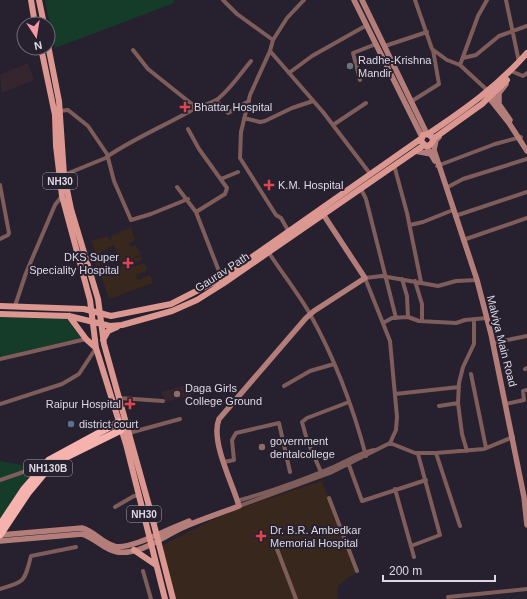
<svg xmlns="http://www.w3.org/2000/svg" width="527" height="599" viewBox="0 0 527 599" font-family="Helvetica,sans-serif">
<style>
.education{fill:#35252e}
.medical{fill:#37271c}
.green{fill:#143c29}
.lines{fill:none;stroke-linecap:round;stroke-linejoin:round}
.street{stroke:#7f5d5a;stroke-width:4}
.secondary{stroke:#b37e79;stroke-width:5.5}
.primary{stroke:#dc9791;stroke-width:6}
.highway{stroke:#f6b3ad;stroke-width:7}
.worship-dot{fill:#6b7280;stroke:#27202f;stroke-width:1.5}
.health-dot{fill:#e0444e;stroke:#27202f;stroke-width:1.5}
.education-dot{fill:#8d6e63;stroke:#27202f;stroke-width:1.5}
.service-dot{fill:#5c6f8a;stroke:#27202f;stroke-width:1.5}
.labels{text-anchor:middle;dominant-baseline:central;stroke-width:4;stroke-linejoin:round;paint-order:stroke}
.shield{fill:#27202f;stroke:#a6a2ae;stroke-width:1}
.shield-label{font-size:10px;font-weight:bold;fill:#ddd9e4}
.poi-label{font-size:11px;fill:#ddd9e4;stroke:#27202f;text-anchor:start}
.street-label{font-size:11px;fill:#ddd9e4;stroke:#27202f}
</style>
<rect width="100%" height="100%" fill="#27202f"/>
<path class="education" d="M28,63L34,80L2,93L0,75Z
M192,383L193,395L165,402L161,392Z"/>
<path class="medical" d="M131,227L135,240L129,244L130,247L136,245L141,254L130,260L142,256V260L132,265V267L145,263L147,270L136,275L138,280L150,275L153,283L109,299L98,268L109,263L113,271L122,267L114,245L101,252L105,263L96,267L91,253L95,251L91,241L107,236L110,240H112L111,236Z
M322,481L356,572L339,585L337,589L338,599H175L161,546L227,512Z"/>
<path class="green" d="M45,0H173L174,3L55,48Z
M0,317L66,318L81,338L0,357Z
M0,461L38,468L27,479L0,519Z"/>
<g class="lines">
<path class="street" d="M223,0L237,14L273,40
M415,0L432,49L447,60L460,65L486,89
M506,0L519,62
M385,46L427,32
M133,50L148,69L193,105L194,109
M270,51L323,112L371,175
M463,58L476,55L499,36L527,26
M460,65L478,16L487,0
M511,71L523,76L527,73
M289,73L312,56L367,25
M360,80L353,53L376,44
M216,100L228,113L249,101
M412,101L439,84L433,50
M60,111L68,110L88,126L107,154L114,181L131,220L151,214L188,199
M244,118L260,122L265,121L292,108L313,101
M333,125L366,103
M188,129L199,149L227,188L225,194L196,212
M108,156C135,138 166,125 194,109C202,105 211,104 219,98C231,88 241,73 251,61
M394,165L407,213L421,282
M437,166L495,144L521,137
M64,175L108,157
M221,179L238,172
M0,185L9,233L8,235L0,239
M177,187L196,212L222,279
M446,188L463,179L527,159
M361,189L366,199L396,318
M455,216L527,192
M410,225L423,222L453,210
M289,232L281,218L276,215L240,158L241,132L250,95L270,51L273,40L287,18L304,0
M463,240L527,218
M269,253C282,273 298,293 310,314C335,359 353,407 366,456
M402,279L407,296L408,317
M415,281L422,304V321
M15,306L26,273L55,205L62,196
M383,323L392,318L408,317L419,321L456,323L465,320L487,318
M493,343L527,336
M0,359L86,339
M525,369L527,368
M471,374L486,448
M284,386L310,371L334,364
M395,394L459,387
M119,398L163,401
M458,403L459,383L463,367L474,344V319
M0,404L62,384L79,374L96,348
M506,404L524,400L523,391L527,390
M439,406L458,403L462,434L467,451
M129,433L180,419
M390,443L415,453H436L484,449L513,437
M436,453L460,526
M224,462L234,460L232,440L236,433L279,423L290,472
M349,465L362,501L426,480
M321,472L307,440L302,422L307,418L349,402
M0,480L29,470L36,476
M395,489L414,557
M329,498L357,571
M237,501C269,492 300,481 331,468C345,462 359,453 374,450
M239,506L332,472L390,443L396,430L397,417L390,341L365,278L382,276L438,286L456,281L477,280
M115,507L134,496H140
M411,546L440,535L418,454
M277,549L296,599
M143,571L151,599
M0,589C26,581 24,582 31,556L76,547
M448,597L527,589"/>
<path class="secondary" d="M354,0L422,137
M362,0L427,134
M490,91L510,120
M486,94L509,123L527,151
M499,102V93L506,84
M439,137L436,140L434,150L477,280L491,334L524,497L527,525
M426,146L435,161
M415,151L431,154
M0,535L82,528C94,531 102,543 114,546C129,551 172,527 189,521
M0,541L82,534C94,537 104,550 117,552C142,555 163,536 184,527C202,519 221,513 239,506C233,484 210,441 219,419L306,318L314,311L365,278L321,211"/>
<path class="primary" d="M31,0L35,24
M39,0L44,24
M48,45L59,101L64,175L71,209L98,299L104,344L151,513L173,599
M41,48L55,115L56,146L62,196L90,300L96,348L126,444L165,599
M428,134L432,137L433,141L430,145L426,146L421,141L423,135L428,134C464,110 498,86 527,53
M433,139L482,104L507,80
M0,306L84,309L111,316L171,304L222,278L422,138
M0,314L69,316L110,326L122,325L172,311L197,300L224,283L424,145
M69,316L86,339L96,348
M103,340L108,331L117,327
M134,550L156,565"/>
<path class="highway" d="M0,525L24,489L49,460L119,422
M0,535L28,493L52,464L121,430"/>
</g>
<circle class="worship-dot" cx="350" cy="66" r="4"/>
<g class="health-dot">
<path d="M183 101h4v4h4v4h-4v4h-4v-4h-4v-4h4z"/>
<path d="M267 179h4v4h4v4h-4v4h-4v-4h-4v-4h4z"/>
<path d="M126 257h4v4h4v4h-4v4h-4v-4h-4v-4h4z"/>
<path d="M128 398h4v4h4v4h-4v4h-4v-4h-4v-4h4z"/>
<path d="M259 530h4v4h4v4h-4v4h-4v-4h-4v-4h4z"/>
</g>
<g class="education-dot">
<circle cx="177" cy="394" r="4"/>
<circle cx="262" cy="447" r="4"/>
</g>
<circle class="service-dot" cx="71" cy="424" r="4"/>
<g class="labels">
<g class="shield">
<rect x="43" y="173" width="34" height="16" rx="3"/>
<rect x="24" y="460" width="48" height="16" rx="3"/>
<rect x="127" y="506" width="34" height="16" rx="3"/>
</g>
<g class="shield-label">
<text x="60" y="181">NH30</text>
<text x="48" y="468">NH130B</text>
<text x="144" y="514">NH30</text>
</g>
<g class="poi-label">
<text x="358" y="60">Radhe-Krishna<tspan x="358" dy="13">Mandir</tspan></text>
<text x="194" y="107">Bhattar Hospital</text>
<text x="278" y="185">K.M. Hospital</text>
<text x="119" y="257" text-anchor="end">DKS Super<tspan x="119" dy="13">Speciality Hospital</tspan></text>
<text x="185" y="388">Daga Girls<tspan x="185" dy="13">College Ground</tspan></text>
<text x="121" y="404" text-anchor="end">Raipur Hospital</text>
<text x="79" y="424">district court</text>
<text x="270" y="441">government<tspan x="270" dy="13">dentalcollege</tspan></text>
<text x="270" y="530">Dr. B.R. Ambedkar<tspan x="270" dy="13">Memorial Hospital</tspan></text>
</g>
<g class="street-label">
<text transform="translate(222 272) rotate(-33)">Gaurav Path</text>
<text transform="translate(502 341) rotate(76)">Malviya Main Road</text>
</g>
</g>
<g transform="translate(36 36) rotate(168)"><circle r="19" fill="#27202f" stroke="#706a77"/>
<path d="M0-3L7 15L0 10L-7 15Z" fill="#f49aa4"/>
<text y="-6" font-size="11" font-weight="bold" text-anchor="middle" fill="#ddd9e4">N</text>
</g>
<path d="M383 575v6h112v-6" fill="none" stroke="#ddd9e4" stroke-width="2"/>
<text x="389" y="575" font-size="12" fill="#ddd9e4" stroke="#27202f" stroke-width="3" paint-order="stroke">200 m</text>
</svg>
